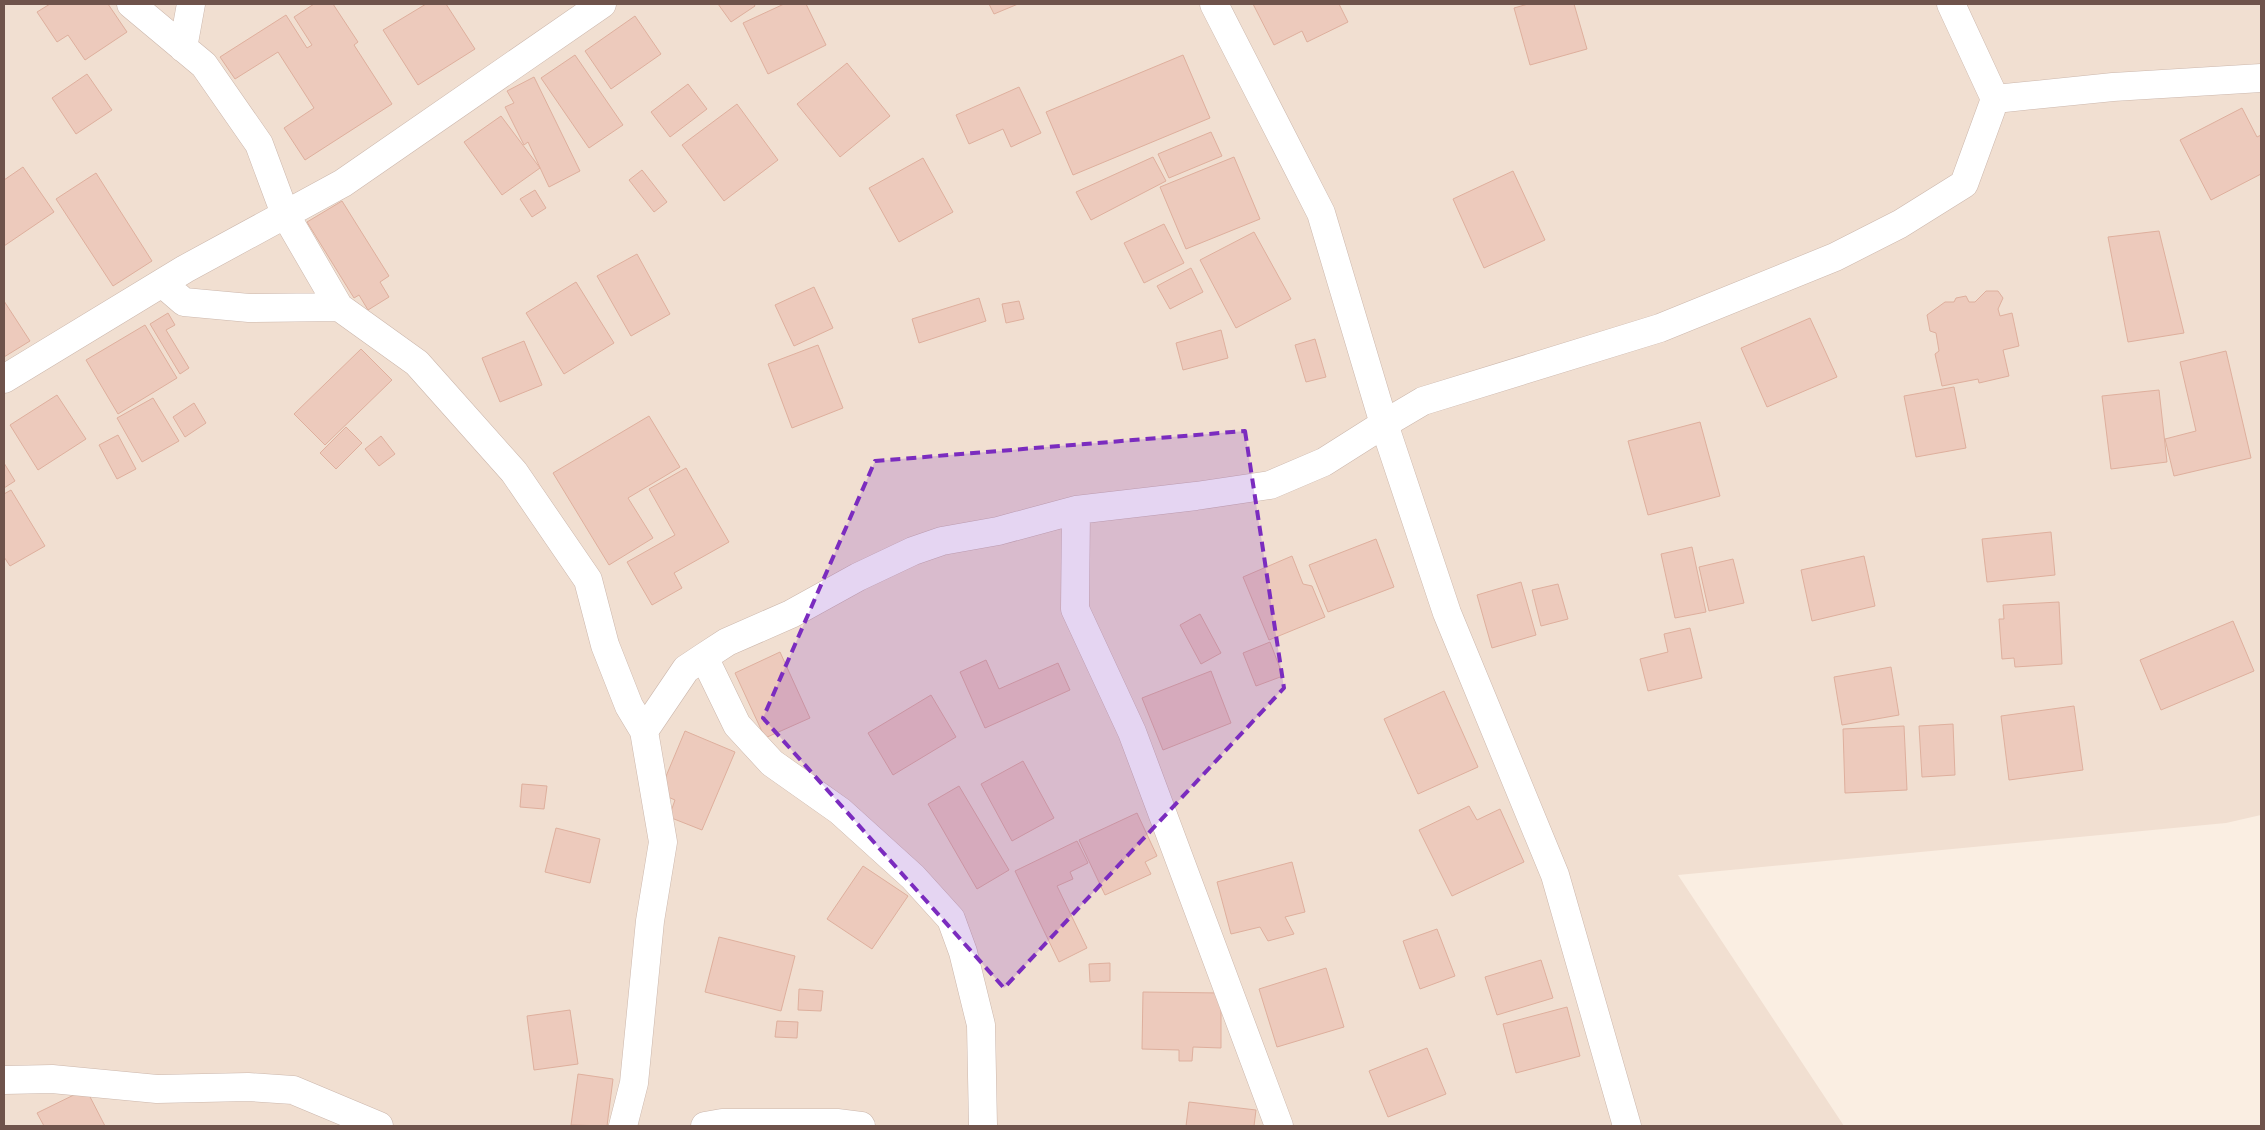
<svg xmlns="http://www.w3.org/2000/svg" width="2265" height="1130" viewBox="0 0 2265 1130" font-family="'DM Sans',sans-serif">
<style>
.residential{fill:#f1dfd1}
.building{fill:#edcabc;stroke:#deaf9d}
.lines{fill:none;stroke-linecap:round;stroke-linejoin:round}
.street-casing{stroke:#ccb7ac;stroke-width:29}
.street{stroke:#fff;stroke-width:28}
.marked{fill:#7b2cbf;fill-opacity:0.2;stroke:#7b2cbf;stroke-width:4;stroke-dasharray:10 6;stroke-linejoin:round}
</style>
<rect width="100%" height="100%" fill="#faeee2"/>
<path class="residential" d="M4,4H2261V815L2226,823L1678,875L1844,1126H4Z"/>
<path class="building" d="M50,4H108L127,32L85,60L68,35L57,42L37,12Z
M314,4H333L358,42L354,45L392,104L305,160L284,128L314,108L278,52L235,79L220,57L286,15L307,48L312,45L294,17Z
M426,4H446L475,49L418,85L383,30Z
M718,4H754L755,6L731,22Z
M784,4H806L826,45L768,74L743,23Z
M989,4H1018L994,14Z
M1253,4H1339L1348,22L1307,42L1302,31L1274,45Z
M1528,4H1574L1587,49L1530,65L1514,8Z
M635,16L661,54L611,89L585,51Z
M575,55L623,125L589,148L541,78Z
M1183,55L1210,118L1073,175L1046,112Z
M847,63L890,116L840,157L797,104Z
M87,74L112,110L76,134L52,98Z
M534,77L580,171L549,187L528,142L524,145L505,107L514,103L507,91Z
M688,84L707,109L670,137L651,112Z
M1019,87L1041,133L1011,147L1003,129L969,144L956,115Z
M737,104L778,160L724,201L682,145Z
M2242,108L2257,137L2261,135V174L2211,200L2180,140Z
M501,116L540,168L502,195L464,142Z
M1211,132L1222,156L1169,178L1158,154Z
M1153,157L1166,181L1091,220L1076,192Z
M1234,157L1260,219L1186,249L1160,187Z
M923,158L953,212L899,242L869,188Z
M23,167L54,212L4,246V180Z
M642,170L667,202L654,212L629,180Z
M1513,171L1545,240L1484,268L1453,199Z
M96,173L152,261L113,286L56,199Z
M535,190L546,208L532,217L520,199Z
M342,201L389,276L380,282L389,297L368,310L359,295L354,298L307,222Z
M1164,224L1184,263L1144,283L1124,243Z
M2159,231L2184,333L2128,342L2108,237Z
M1254,232L1291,299L1236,328L1200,260Z
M637,254L670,314L631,336L597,276Z
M1191,268L1203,292L1170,309L1157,286Z
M576,282L614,343L564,374L526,313Z
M814,287L833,328L794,346L775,305Z
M1986,291H1998L2003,298L1998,309L2000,316L2012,313L2019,346L2003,350L2009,376L1979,383L1978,379L1942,386L1935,354L1939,351L1936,333L1930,331L1927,315L1945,302H1954L1956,298L1966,296L1969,302H1975Z
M979,298L986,321L919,343L912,319Z
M4,301L30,341L4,357Z
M1019,301L1024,319L1006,323L1002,304Z
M168,313L175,325L166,330L189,368L180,374L150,324Z
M1810,318L1837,377L1767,407L1741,348Z
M145,325L177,378L118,414L86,360Z
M1221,330L1228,358L1183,370L1176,343Z
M1315,339L1326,377L1306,382L1295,345Z
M524,341L542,385L500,402L482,358Z
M818,345L843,408L792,428L768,364Z
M361,349L392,380L325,445L294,414Z
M2226,351L2251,458L2174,476L2165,439L2196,431L2180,362Z
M1954,387L1966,448L1916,457L1904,396Z
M2159,390L2167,462L2111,469L2102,396Z
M57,395L86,439L38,470L10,425Z
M153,398L179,441L142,462L117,418Z
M194,403L206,423L185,437L173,417Z
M649,416L680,467L628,498L653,538L609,565L553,473Z
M1700,422L1720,496L1648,515L1628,441Z
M346,427L362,443L336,469L320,453Z
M118,435L136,469L117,479L99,445Z
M381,436L395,454L379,466L365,449Z
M4,463L15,481L4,488Z
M686,468L729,542L674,573L682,588L652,605L627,562L675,535L649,489Z
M11,490L45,546L10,566L4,557V494Z
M2051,532L2055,575L1987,582L1982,539Z
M1376,539L1394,587L1328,612L1309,565Z
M1692,547L1706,612L1675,618L1661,554Z
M1292,556L1303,584L1312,586L1325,617L1269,640L1243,577Z
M1864,556L1875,606L1812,621L1801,570Z
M1733,559L1744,603L1709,611L1699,567Z
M1521,582L1536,635L1492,648L1477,595Z
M1558,584L1568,619L1541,626L1532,590Z
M2059,602L2062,664L2015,667L2014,658L2002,659L1999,619H2004L2003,605Z
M1200,614L1221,653L1201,664L1180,625Z
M2233,621L2254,671L2161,710L2140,660Z
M1690,628L1702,678L1648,691L1640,659L1668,652L1664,634Z
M1270,642L1283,676L1256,686L1243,653Z
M780,652L810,718L765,738L735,673Z
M986,660L999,689L1058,663L1070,690L985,728L960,672Z
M1891,667L1899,715L1842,725L1834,677Z
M1211,671L1231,723L1163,750L1142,698Z
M1444,691L1478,767L1418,794L1384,719Z
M931,695L956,737L893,775L868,733Z
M2074,706L2083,770L2009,780L2001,716Z
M1953,724L1955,775L1922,777L1919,726Z
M1904,726L1907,790L1845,793L1843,729Z
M685,731L735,752L702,830L669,817L675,800L659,793Z
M1023,761L1054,818L1012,841L981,784Z
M522,784L547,786L544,809L520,807Z
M959,786L1009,870L977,889L928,804Z
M1469,806L1477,820L1500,809L1524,862L1452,896L1419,830Z
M1137,813L1157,856L1145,862L1151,874L1105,895L1079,840Z
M556,828L600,839L590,883L545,872Z
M1077,841L1088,863L1070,872L1073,879L1057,886L1087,948L1059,962L1015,871Z
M1292,862L1305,912L1285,917L1294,934L1268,941L1260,927L1231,934L1217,882Z
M863,866L908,896L872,949L827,919Z
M1437,929L1455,976L1420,989L1403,941Z
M719,937L795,956L781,1011L705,992Z
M1541,960L1553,998L1497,1015L1485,977Z
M1110,963V981L1090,982L1089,964Z
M1326,968L1344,1027L1277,1047L1259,989Z
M799,989L823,991L821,1011L798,1010Z
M1143,992L1221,993V1048L1193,1047L1192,1061H1179V1050L1142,1049Z
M1567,1007L1580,1056L1516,1073L1503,1024Z
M570,1010L578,1064L534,1070L527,1016Z
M777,1021L798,1022L797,1038L775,1037Z
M1427,1048L1446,1094L1388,1117L1369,1071Z
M578,1074L613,1079L607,1126L571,1125Z
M86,1089L105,1126H44L37,1113Z
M1189,1102L1256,1110L1254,1126H1186Z"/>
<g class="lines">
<g class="street-casing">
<path id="street" d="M131,4L204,65L259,144L285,214L339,307L417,363L514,472L588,580L605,645L629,706L644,731L663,842L650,921L634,1083L623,1126
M183,48L191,4
M1995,99L2113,87L2261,78
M162,283L184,302L249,308L339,307
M4,379L185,269L343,183L602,4
M1076,510L1075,609L1132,732L1279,1126
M704,657L737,725L772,763L840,811L913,877L951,919L963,952L981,1025L983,1126
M644,731L686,669L704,657L727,642L791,614L858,577L913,551L942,541L998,531L1076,510L1196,496L1270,485L1324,462L1384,424L1321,213L1214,4
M4,1080L52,1079L157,1089L248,1087L293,1090L379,1126
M705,1126L722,1123H837L861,1126
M1627,1126L1555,875L1447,613L1384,424L1423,401L1660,328L1835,257L1900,224L1964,184L1995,99L1951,4"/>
</g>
<use href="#street" class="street"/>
</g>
<path class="marked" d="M1245,431L1284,688L1004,988L763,718L875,461Z"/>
<rect width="2265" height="1130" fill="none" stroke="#6f534b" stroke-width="10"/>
</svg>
